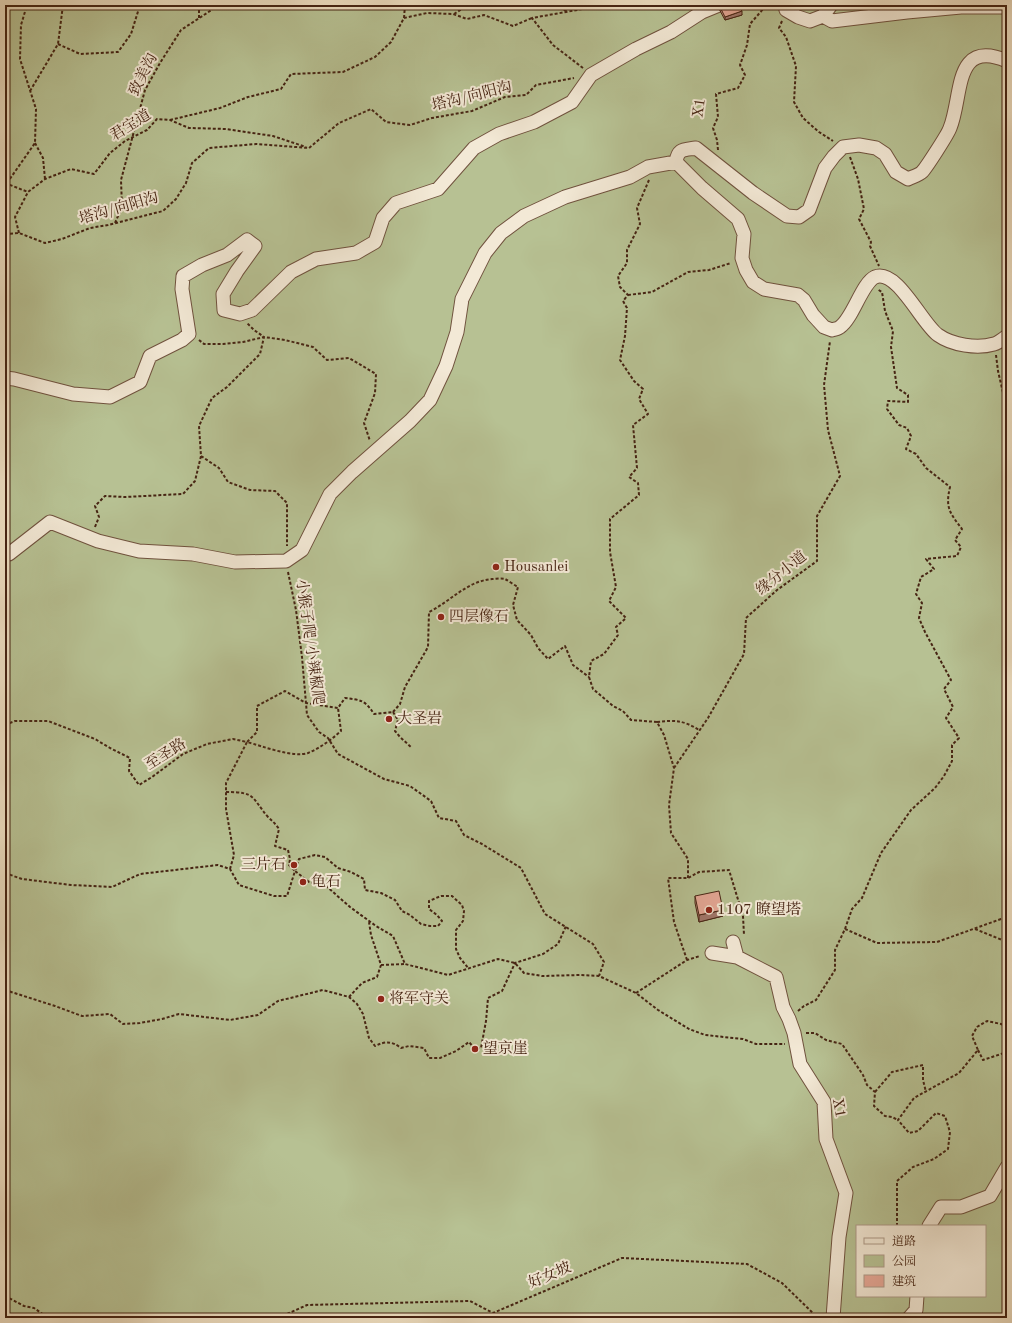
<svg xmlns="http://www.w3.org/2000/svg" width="1012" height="1323" viewBox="0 0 1012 1323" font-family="'Old Standard TT','Noto Serif SC',serif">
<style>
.green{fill:#b7c193;stroke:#7e7253;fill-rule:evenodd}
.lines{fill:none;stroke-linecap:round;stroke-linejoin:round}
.minor-casing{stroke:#70523e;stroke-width:15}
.path{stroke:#462413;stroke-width:2;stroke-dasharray:3 2;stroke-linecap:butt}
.minor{stroke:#f3e9d6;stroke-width:13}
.wall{fill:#c69082;stroke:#462413}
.shaded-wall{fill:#a1766a;stroke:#462413}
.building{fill:#e6a897;stroke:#462413}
.poi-dot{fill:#8f2418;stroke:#f3e9d6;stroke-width:1.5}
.labels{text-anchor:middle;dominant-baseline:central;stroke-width:4;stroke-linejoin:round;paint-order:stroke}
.street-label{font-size:15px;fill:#462413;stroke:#f3e9d6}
.poi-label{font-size:15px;fill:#462413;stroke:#f3e9d6;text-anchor:start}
</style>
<rect width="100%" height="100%" fill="#ecddc0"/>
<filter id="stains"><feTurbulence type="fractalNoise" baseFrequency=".005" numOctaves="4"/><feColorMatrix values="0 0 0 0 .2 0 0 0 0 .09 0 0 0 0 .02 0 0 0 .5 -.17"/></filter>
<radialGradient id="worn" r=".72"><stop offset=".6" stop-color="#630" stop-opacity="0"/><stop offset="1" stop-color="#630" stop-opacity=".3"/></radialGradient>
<path class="green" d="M5,5H1007V1318H5ZM857,1226H985V1296H857Z"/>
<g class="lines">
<g class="minor-casing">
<path id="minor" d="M785,5L786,10L798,17L810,21L823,16L832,21L907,12L961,7H1007
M823,16L831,5
M676,162C678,148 684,150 696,148L753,193L787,216L799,217L809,210L825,168L834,156L843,147L859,145L876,148L885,154L896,172L908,179C912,177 919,175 922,172C926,168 948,134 950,128C963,96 953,38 1007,61
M676,162L702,188L738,219L744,234L742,258L746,270L753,282L764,289L798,295L804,300L813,315L824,327L832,330C834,329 838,329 840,327C853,318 862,283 875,277C897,268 922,324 938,335C952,345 977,349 994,344C998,343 1003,339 1007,336
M5,378L14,379L73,394L110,397L140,382L150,356L182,340L189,334L182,289L183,276L202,265L227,255L247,240L255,246L237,271L223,294L224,310L240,314L252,310L291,272L316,259L356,253L375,242L383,218L396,203L438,189L474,148L499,134L534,122L572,102L591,75L636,49L671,32L702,12L719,5
M5,554H9L50,522L98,541L139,551L193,554L235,562L286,561L302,550L330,494L352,472L410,421L430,400L446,366L457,332L462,299L485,253L501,233L524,216L565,197L630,177L648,167L676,162
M733,942L737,957
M712,953L737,957L776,977L783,1007L789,1019L794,1033L800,1064L824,1102L826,1139L846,1193L839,1237L833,1318
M929,1226L941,1207H961L990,1196L1007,1167
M909,1318L916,1310L917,1296"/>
</g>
<path class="path" d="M199,5V18
M555,5L568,12
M454,14L468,5
M404,18L405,5
M782,21L779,28L786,37L796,66L794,102L803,118L819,132L833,141
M58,44L80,54L118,52L131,34L140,5
M583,68L553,45L532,18L594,7L595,5
M30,91L58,44L63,5
M170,120L220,108L248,97L281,89L291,74L343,72L375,57L391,42L404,18L427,13L453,14L467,19L484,15L513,26L532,18
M35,143L43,158L45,179
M718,150L717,140L713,128L718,117L716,94L738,88L745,75L740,65L747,45L750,24L764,8L763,5
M850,157L858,179L864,209L859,219L871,242L870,246L879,266
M649,180L637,208L640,224L627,250V263L618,276L620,287L628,295L623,301L627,308L625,336L620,360L634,381L643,389L639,399L648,414L633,425L637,468L629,477L638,483L639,495L610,519V552L616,587L609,601L626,618L616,627L618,635L604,654L591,661L589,677L593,689L613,706L623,711L631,720L657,722L664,735L674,768L669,805L671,833L688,859V878
M5,183L28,192L45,179L71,169L94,174L110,153L125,141L147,130L157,119L170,120L189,128L226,129L273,136L306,147
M7,183L35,143L36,109L20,59L21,25L27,5
M115,223L122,207L121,180L145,90L160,63L181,30L213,9L215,5
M19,233L15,217L28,192
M5,234L19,233L45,243L62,239L90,228L108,225L163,211L176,199L186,183L192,163L209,148L256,144L309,148L339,123L371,109L386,122L410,125L432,118L472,111L505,97L526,95L536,85L574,78
M628,295L652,292L688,272L709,270L731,263
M199,340L204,344H223L243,342L264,337L285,340L313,347L327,360L349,358L376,374L375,393L364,423L370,441
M996,355L998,371L1007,410
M201,456L219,468L228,482L250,490L275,491L287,503V546
M95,527L99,517L95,506L105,496L125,497L183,494L195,481L201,456L199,426L212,398L227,387L260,354L264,337L254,330L247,323
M288,572L296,610L302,657L307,715L319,732L328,738L338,754L384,779L410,786L431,801L439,818L456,821L464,835L482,844L521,868L545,914L593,944L604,962L599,976
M393,712L400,704L405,687L428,647L429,612C451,601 467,581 492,579C496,579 501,578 505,579C509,581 514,585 518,587L513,605L517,620L531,635L538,648L548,659L565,646L573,665L589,677
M393,712L398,720L395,731L400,737L411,747
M657,722C675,720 683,720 699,730
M5,725L15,721H48L95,739L110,748L130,758L129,771L139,785L152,777L183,754L207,744L233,739L247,742L257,732V706L285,691L306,703L338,708L345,698C361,700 365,700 374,714L393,712
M674,768L708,718L744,654L746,618L777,590L817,561V516L840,476L828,430L824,385L830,341
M226,792C256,792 251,797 268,817C272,821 276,824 279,829L275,846L288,850L290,859L289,865L295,871L299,859L315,855L325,857L338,868L351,872L364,879L365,890L381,893L395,900L402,911L410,915L421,924L430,926H438L442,921L437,915L429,909V901L441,896H452L462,905L464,911L463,921L456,930V949L460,958L469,969
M230,869L234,855L226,809V783L247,742C262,746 293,758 308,753C320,748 331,740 341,731L338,708
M5,873L22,879L71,885L112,887L140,874L218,865L230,869L239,885L274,896H287L295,871L309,882L325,885L350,907L376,926L393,936L405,964L448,975L498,959L515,963L524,973L542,976L580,975L599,976L636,993L658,1010L689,1029L705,1035L743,1039L756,1044H785
M845,929L877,943L937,942L1001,919H1007
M975,929L1007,942
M687,960L674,922L668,878H688L699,872L729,870L743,916L744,935
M381,965L405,964
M5,990L55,1006L82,1016L110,1014L123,1024L140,1023L162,1019L179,1014L230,1020L258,1015L278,1001L323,990L349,997L357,1004L363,1014L369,1038L375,1046C385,1041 392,1041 401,1048L409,1046L424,1048L429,1058H440L456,1051L469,1042L475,1049L481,1048L486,1021L488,998L502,991L515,963L543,954L558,944L566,926
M636,993L687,960L700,956
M349,997L362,983L377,977L381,965L371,935L369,922
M798,1011L804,1006L816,1000L835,970V950L845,929L852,909L862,898L881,853L911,810L935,788L944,776L952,761V745L959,738L946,718L953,707L944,689L951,680L925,632L919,618L922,603L916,594L921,577L934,569L926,559L957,556L961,547L955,540L962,529C950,513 945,508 950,487L926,468L916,454L906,449L911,436L907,428L899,425L887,409L888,401L908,402V395L897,388L891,347L893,331L885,311L882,292L877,289
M806,1033H815L826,1040L842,1044L863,1075L867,1085L875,1092L874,1106L885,1116L892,1117L898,1120
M978,1050L983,1060L1007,1052
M875,1092L892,1072L923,1065V1080L926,1092
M897,1226V1181L913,1167L934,1159L948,1149L950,1132L945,1116L936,1113L918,1131L909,1133L898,1120L914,1098L959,1073L978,1050L972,1036L977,1027L987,1021L1001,1024L1007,1027
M5,1296L24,1306L34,1308L44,1315H69L72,1318
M278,1318L307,1305L470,1301L493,1313L622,1258L747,1264L782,1283L818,1318"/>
<use href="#minor" class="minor"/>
</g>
<path class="wall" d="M717,5H738L742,15L725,20Z
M695,896L723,916L699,922L695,903Z"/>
<path class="shaded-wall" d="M742,11V15L725,20V17Z
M723,910V916L699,922V915Z"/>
<path class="building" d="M719,5H738L742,11L725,17Z
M719,891L723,910L699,915L695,896Z"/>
<g class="poi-dot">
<circle cx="496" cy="567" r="4"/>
<circle cx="441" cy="617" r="4"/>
<circle cx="389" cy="719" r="4"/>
<circle cx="294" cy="865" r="4"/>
<circle cx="303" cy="882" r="4"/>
<circle cx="709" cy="910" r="4"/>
<circle cx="381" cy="999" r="4"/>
<circle cx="475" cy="1049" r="4"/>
</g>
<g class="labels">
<g class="street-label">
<text transform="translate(144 75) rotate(-64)">致美沟</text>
<text transform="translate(472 97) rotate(-14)">塔沟/向阳沟</text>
<text transform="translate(700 108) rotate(-83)">X1</text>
<text transform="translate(131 126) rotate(-32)">君宝道</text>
<text transform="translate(119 209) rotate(-16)">塔沟/向阳沟</text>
<text transform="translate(782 574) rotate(-39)">缘分小道</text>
<text transform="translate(309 642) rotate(82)">小猴子爬/小辣椒爬</text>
<text transform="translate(166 755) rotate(-32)">至圣路</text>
<text transform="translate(838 1108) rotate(79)">X1</text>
<text transform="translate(550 1276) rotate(-23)">好女坡</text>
</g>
<g class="poi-label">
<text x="504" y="567">Housanlei</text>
<text x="449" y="617">四层像石</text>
<text x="397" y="719">大圣岩</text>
<text x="286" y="865" text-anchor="end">三片石</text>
<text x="311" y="882">龟石</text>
<text x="717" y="910">1107 瞭望塔</text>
<text x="389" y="999">将军守关</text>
<text x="483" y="1049">望京崖</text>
</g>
</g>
<rect width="1012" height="1323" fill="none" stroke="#ecddc0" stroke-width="20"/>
<rect x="6" y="6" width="1000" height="1311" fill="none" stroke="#462413" stroke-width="2"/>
<rect x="10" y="10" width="992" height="1303" fill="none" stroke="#462413"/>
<rect x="856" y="1225" width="130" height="72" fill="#f3e9d6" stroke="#ae9a88"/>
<rect x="864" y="1238" width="20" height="6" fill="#f3e9d6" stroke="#ae9a88"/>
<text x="892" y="1245" font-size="12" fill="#462413">道路</text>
<rect x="864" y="1255" width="20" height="12" fill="#b7c193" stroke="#ae9a88"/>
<text x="892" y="1265" font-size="12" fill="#462413">公园</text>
<rect x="864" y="1275" width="20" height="12" fill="#e6a897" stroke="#ae9a88"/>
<text x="892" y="1285" font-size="12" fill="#462413">建筑</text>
<rect width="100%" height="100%" filter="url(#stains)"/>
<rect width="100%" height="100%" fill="url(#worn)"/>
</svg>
